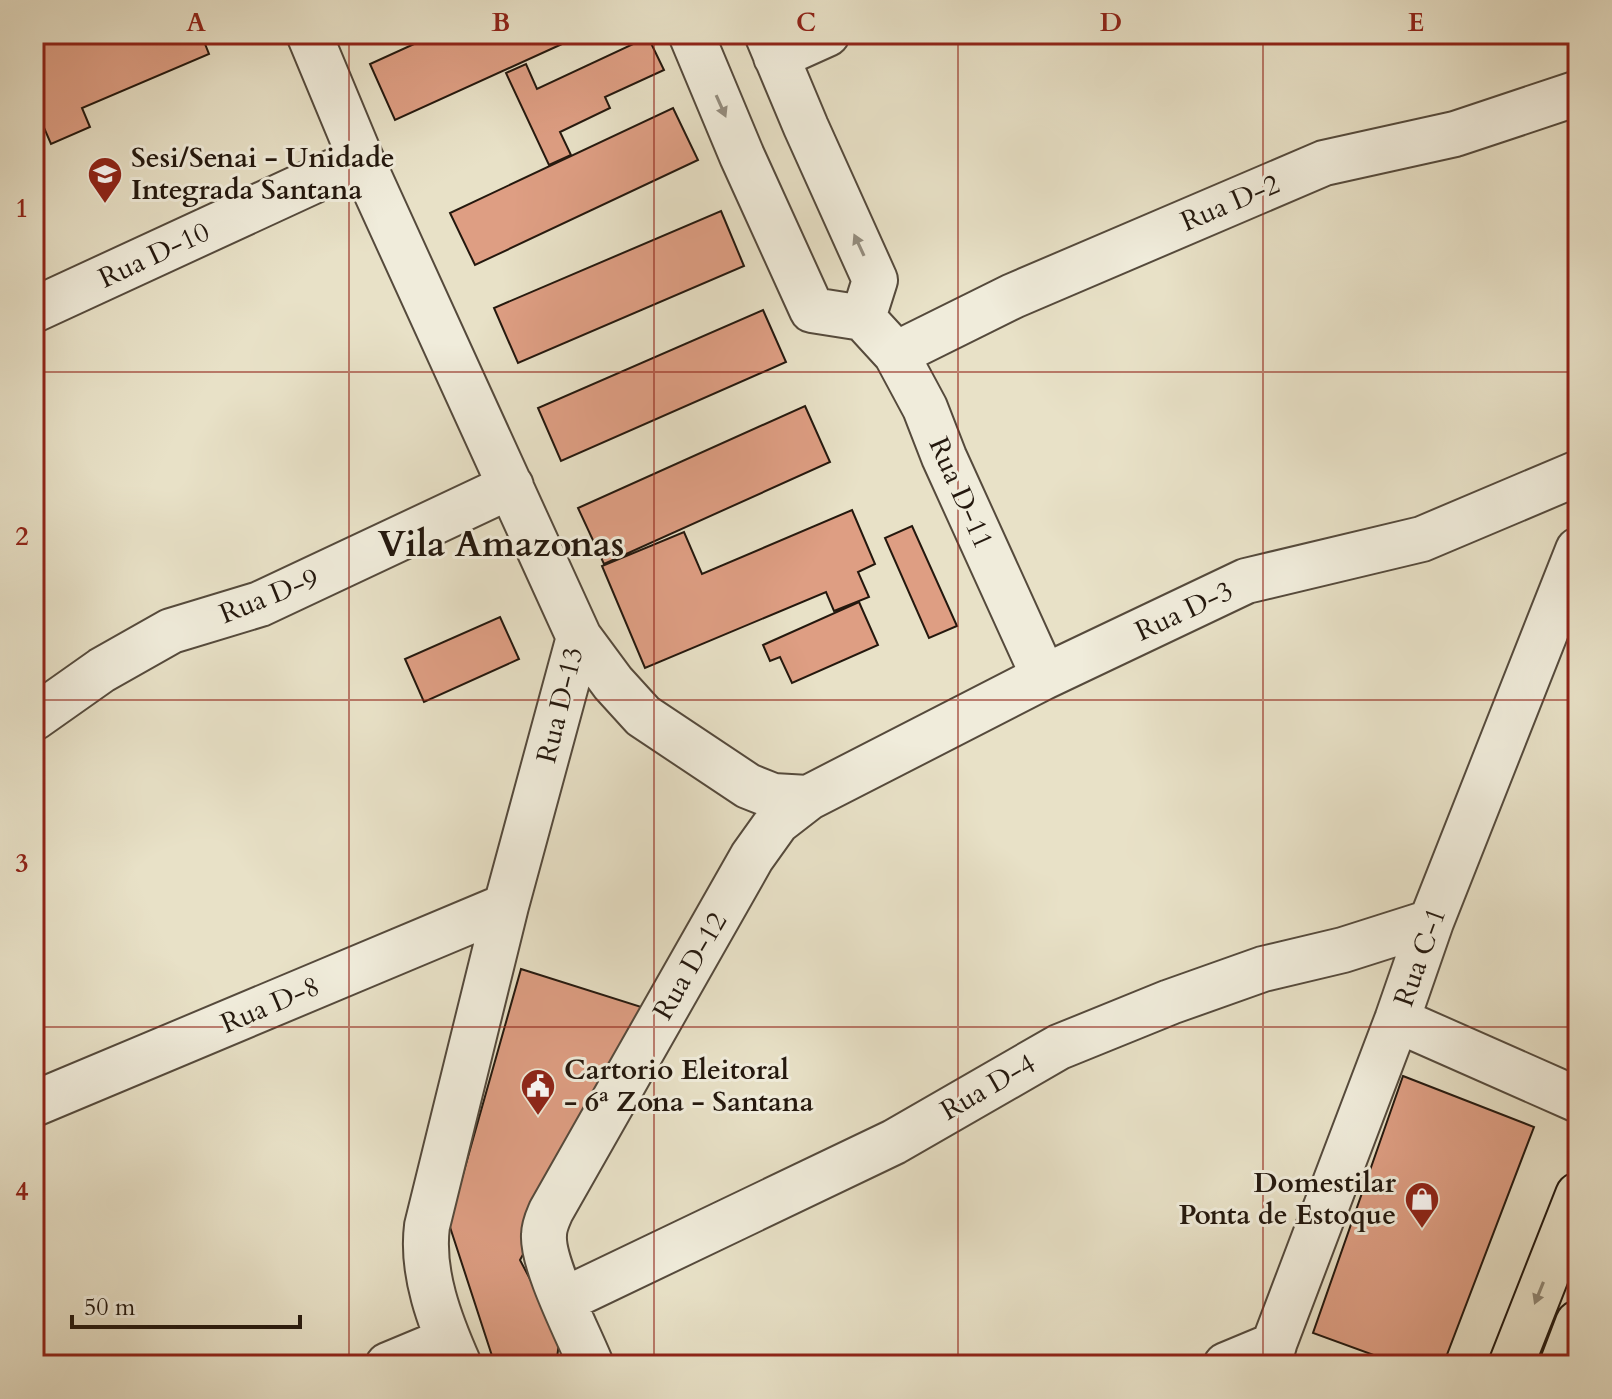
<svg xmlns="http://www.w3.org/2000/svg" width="1612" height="1399" viewBox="0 0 1612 1399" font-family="Cardo,serif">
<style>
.building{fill:#de9e83;stroke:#24180e;stroke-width:2}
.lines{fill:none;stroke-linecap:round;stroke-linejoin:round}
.minor-casing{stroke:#554a3c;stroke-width:48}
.major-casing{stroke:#24180e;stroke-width:48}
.minor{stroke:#f0ecdb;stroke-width:44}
.major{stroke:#e8e1c7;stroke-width:44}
.oneway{fill:#948d7f}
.oneway2{fill:#908774}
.grid{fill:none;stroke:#8f2418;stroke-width:2;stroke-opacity:0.55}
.labels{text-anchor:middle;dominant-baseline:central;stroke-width:6;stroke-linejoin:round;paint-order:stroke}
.poi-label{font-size:28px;font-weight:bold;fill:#24180e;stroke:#f0ecdb;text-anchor:start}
.street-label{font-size:28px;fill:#24180e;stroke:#f0ecdb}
.district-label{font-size:36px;font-weight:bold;fill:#24180e;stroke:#f0ecdb}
.neatline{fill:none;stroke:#8f2418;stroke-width:3}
.grid-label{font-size:26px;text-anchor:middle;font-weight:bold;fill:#8f2418}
</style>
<rect width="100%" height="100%" fill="#e8e1c7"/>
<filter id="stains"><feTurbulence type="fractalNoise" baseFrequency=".0025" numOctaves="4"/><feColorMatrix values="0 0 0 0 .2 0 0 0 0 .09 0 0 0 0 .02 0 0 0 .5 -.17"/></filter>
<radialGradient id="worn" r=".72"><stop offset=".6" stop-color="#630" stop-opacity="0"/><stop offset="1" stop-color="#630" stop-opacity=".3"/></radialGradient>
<path class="building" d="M34,34H201L209,54L82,108L90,127L51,144L42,123L34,127Z
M436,34H584L395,120L370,64Z
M648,37L664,70L605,97L610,108L560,132L571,155L549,165L506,73L526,64L537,89Z
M673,108L698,160L475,265L450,213Z
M721,211L744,266L518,363L494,308Z
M763,310L786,362L561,461L538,408Z
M805,406L830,462L604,564L578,508Z
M852,510L875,564L858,572L869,597L834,611L826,592L645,668L602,566L684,532L702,574Z
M912,526L957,626L929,638L885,538Z
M859,602L878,645L792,683L780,657L770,661L763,645Z
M500,617L519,659L424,702L405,659Z
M521,969L654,1011L520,1260L560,1336L556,1365H495L449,1224Z
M1403,1076L1534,1127L1443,1365H1401L1313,1333Z"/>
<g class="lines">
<g class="minor-casing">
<path id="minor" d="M309,34L361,159L579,637L506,906L427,1226C421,1273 440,1322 459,1365
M691,34L742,156L812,310L863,318L896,354L925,408L944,457L1044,677
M767,34L806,127L875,280L863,318
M776,57L827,34
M34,310L361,159
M896,354L1013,296L1324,163L1455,134L1578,93
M579,637L613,683L643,716L748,786L773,796L808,798
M34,718L102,670L171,631L260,604L511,486
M1397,1020L1578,1100
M34,1104L506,906
M564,1300L894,1142L1059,1047L1170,1002L1263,969L1343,950L1431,922
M388,1365L448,1340
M591,1365C579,1335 542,1264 544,1235C544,1226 548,1218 551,1211L752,857L777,822L808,798L1044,677L1246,581L1422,539L1578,473
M1226,1365L1274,1345
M1266,1365L1397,1020L1431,922L1578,550"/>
</g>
<g class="major-casing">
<path id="major" d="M1511,1365L1578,1195
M1562,1365L1578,1323"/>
</g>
<use href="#minor" class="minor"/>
<use href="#major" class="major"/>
</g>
<defs><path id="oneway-solid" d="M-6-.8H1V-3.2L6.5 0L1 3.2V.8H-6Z" transform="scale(2)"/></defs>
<g class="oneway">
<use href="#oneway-solid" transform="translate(721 106) rotate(66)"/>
<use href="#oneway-solid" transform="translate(859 245) rotate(-115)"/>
</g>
<use class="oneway2" href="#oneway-solid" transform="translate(1539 1293) rotate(112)"/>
<path class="grid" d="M349,34V1365M654,34V1365M958,34V1365M1263,34V1365M34,372H1578M34,700H1578M34,1027H1578"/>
<defs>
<g id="university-pin" transform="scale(1.8)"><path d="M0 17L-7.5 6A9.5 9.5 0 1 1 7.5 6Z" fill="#8f2418" stroke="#f0ecdb"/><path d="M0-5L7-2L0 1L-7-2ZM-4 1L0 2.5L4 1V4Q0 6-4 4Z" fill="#fff"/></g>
<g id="civic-pin" transform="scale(1.8)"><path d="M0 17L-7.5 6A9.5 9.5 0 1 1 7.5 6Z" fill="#8f2418" stroke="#f0ecdb"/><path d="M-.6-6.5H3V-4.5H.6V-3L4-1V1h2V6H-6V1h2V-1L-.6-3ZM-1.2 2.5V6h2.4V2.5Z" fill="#fff"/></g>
<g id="shop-pin" transform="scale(1.8)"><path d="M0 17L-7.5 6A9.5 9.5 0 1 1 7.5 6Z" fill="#8f2418" stroke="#f0ecdb"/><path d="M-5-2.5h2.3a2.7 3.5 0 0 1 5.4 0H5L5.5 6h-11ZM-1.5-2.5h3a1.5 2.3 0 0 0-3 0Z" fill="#fff"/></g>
</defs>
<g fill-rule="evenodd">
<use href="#university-pin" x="105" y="174"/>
<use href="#civic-pin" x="538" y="1086"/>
<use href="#shop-pin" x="1422" y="1199"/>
</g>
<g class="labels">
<g class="poi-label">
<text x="131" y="158">Sesi/Senai - Unidade<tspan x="131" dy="32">Integrada Santana</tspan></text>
<text x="564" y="1070">Cartorio Eleitoral<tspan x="564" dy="32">- 6ª Zona - Santana</tspan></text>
<text x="1396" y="1183" text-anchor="end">Domestilar<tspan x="1396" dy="32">Ponta de Estoque</tspan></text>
</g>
<g class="street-label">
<text transform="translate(1230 203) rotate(-23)">Rua D-2</text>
<text transform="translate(154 255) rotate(-25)">Rua D-10</text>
<text transform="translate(961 493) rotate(66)">Rua D-11</text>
<text transform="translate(269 596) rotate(-22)">Rua D-9</text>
<text transform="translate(1184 611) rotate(-25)">Rua D-3</text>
<text transform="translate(560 705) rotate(-76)">Rua D-13</text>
<text transform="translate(1420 957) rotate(-70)">Rua C-1</text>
<text transform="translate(690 966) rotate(-60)">Rua D-12</text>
<text transform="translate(270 1005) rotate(-23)">Rua D-8</text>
<text transform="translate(988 1087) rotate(-30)">Rua D-4</text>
</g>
<g class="district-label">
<text x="501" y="544">Vila Amazonas</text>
</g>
</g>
<rect width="1612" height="1399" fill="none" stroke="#e8e1c7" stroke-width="88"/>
<path d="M72 1315v12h228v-12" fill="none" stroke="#24180e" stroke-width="4"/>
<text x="84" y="1315" font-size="24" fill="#24180e" stroke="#f0ecdb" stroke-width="6" paint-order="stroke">50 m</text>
<rect x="44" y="44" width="1524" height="1311" class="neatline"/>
<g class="grid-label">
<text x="196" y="31">A</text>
<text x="501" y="31">B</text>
<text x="806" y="31">C</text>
<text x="1111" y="31">D</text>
<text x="1416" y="31">E</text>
<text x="22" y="217">1</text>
<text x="22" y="545">2</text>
<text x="22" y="872">3</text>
<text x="22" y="1200">4</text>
</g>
<rect width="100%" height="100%" filter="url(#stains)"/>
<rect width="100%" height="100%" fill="url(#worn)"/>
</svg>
